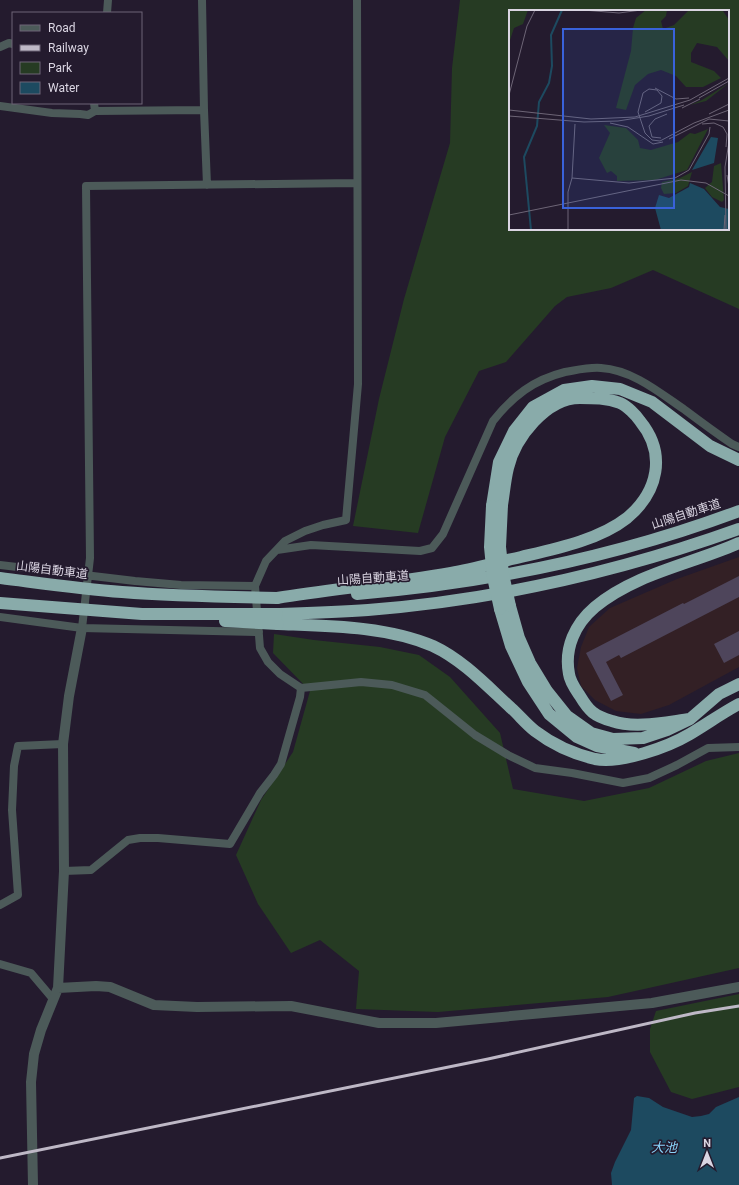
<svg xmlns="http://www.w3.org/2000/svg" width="739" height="1185" viewBox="0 0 739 1185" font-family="Roboto,'Noto Sans JP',sans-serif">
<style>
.commercial{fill:#332025}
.green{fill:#263b23;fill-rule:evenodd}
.water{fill:#1d4a60}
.building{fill:#4e455b}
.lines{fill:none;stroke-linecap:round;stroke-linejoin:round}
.minor{stroke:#4c5a59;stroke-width:8}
.tertiary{stroke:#4c5a59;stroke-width:10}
.motorway{stroke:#89abaa;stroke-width:12}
.rail{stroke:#beb8c6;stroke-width:3}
.motorway-bridge{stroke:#89abaa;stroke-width:12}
.labels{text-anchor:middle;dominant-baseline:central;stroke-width:3.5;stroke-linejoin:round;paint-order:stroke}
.street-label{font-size:12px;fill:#dad5e2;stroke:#241b2e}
.water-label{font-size:13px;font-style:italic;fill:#89d3fa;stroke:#241b2e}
.inset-river{fill:none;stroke:#1d4a60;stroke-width:2}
.inset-road{fill:none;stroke:#6d6576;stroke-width:1}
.view{fill:#3962da;fill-opacity:0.15;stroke:#3962da;stroke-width:2}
.inset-edge{fill:none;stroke:#dad5e2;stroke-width:2}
</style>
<rect width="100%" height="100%" fill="#241b2e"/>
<path class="commercial" d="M739,557V667L669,705L641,714L616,711L595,700L581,686L577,668L581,647L589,627L610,608L677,579Z"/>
<path class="green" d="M460,0H739V309L653,270L611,288L567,297L555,306L506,362L479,371L445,437L418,533L353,526L379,399L404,299L450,143L452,68ZM510,11H728V229H510Z
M274,634L314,640L380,647L419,655L450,677L500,733L513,789L584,801L649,788L706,761L739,753V968L608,997L438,1012L356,1009L359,971L320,940L291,953L258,904L236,855L261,800L293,752L310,691L273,653Z
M739,994V1087L692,1099L671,1092L650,1052V1029L656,1011Z"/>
<path class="water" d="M637,1096L649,1098L663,1107L692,1117L701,1116L709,1114L716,1107L739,1097V1185H612L611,1173L615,1162L631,1130L634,1098Z"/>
<path class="building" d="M739,576V597L621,658L619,655L606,662L623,695L611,701L586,653L683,603L684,604Z
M739,631V655L724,663L714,644Z"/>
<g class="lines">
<path class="minor" d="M202,0L204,110
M357,0L358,384L346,520L323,525L305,531L285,541L266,561L255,586L260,648L268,662L280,674L301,688L361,682L392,685L425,695L475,735L508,755L535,768L572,773L623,783L649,778L677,765L708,748L739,747
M107,13L108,0
M0,47L9,43L13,44
M0,106L52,113L80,114L88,115L95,111L94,103
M95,111L204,110L207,185
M277,550L311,545L420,551L432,548L443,534L493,421C513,396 533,380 565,372C577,370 589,367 601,368C633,370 660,393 685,410C701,422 716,433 732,444L739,447
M0,565L135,581L181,585L255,586
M0,617L82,628L259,632
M82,628L90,558L86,186L357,183
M64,871L91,870L128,840L140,838H158L230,844L260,793L274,775L281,764L300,697L301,688
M0,905L18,895L12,810L14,766L18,746L63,744
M0,964L31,973L53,999"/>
<path class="tertiary" d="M58,988L96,986L110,987L154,1005L197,1007L291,1006L379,1023H436L652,1003L739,987
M33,1185L31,1082L34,1054L41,1030L58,988L64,871L63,744L69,696L82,628"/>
<path class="motorway" d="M492,506L499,462L514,431L533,407L564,390L592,386L620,389L652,402L710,446L739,460
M357,594C487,583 616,557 739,511
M277,598C335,589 394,583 451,573C474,569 498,562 521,557C555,549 599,540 627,518C658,492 667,454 640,421C636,415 627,406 620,403C607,398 593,398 580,398C546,398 515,438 508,468C505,480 504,493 502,505
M510,606L519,638L530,663L547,691L567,716L591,733L613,739L643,738L667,730L690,719L719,694L739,684
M500,609L511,646L528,682L549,714L577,737L597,746L634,753
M277,614C307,613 338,612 368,610C495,600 619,572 739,529
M278,624C328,626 386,626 433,646C463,660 487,686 511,708C519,715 526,724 535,731C552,744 574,754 595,759C621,764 668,747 690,734C707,724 722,713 739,704
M690,719C666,722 635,729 612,721C594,716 589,711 580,696C576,690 570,682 569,674C564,648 575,624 595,607C636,573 692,564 739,543"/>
<path class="rail" d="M0,1158L488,1059L695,1013L739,1006"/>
<path class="motorway-bridge" d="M502,505L500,547L503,574L510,606
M492,506L490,547L493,577L500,609
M0,578C40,583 81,589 122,592C173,596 225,597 277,598
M0,603L142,614H277
M225,621L278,624"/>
</g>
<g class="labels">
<g class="street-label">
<text transform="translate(686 514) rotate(-18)">山陽自動車道</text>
<text transform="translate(52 570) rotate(7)">山陽自動車道</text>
<text transform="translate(373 578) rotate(-4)">山陽自動車道</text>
</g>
<g class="water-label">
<text x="664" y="1147">大池</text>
</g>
</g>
<g transform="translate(509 10)">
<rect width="220" height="220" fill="#241b2e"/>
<path d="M0,0H19L14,14L5,18L0,33ZM137,0H158L157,6L152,11L154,19L165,15L180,0L214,1L220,10V51L208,37L188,33L182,43V52L205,61L212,68L194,77H177L167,66L152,60L139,64L126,75L117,100L107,98L122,41L124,18L127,8ZM220,73L197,91L181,95L193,90ZM95,115L117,118L129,130L131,138L142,140L169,132L181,123L186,124L199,119L178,160L146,170L108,171V166L102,161L98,163L90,148L101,123ZM212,153L215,190L213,192L203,187L196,178L203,172L205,156ZM183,162L179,176L167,183L155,184L152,178L153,172L171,168Z" fill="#263b23"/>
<path d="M202,127L209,128L205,153L183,160ZM181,173L195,179L211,197L220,199V220H152L146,198L150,185L160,188L180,177Z" fill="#1d4a60"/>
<path class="inset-river" d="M22,220L15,147L28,116L30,92L40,73L43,56L42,25L53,0"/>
<path class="inset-road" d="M74,0L110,3L132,0M146,78L167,89L180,88M0,85L18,16L26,0M190,88L220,71M173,98L191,89M0,100L82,109L126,107L181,90L220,68M136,102L152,93L153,86L148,80L140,79L134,83L129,102L136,123L143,130L151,131L185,113L220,100M200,104L220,94M0,106L75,112L109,111L140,106L175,95M101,113L119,117L144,134L154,132M193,114L205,113L214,117L218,124L217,137M152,128L143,127L140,116L146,109L158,104M160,129L200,109L220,111M218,165L220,177M63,168L120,173L166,168L180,160L200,124L201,117M0,205L172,170L197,173L220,186M59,220V182L63,168L66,114M215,220L216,205M217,220L216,157L220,132"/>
<path class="view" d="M54,19H165V198H54Z"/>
<rect width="220" height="220" class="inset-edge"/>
</g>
<rect x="12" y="12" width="130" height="92" fill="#241b2e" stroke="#6d6576"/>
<rect x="20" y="25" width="20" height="6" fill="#4c5a59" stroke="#6d6576"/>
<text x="48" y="32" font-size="12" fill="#dad5e2">Road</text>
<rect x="20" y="45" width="20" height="6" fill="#beb8c6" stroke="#6d6576"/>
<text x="48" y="52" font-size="12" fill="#dad5e2">Railway</text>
<rect x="20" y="62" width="20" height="12" fill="#263b23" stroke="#6d6576"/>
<text x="48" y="72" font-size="12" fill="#dad5e2">Park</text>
<rect x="20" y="82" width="20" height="12" fill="#1d4a60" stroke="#6d6576"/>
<text x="48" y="92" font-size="12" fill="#dad5e2">Water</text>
<g transform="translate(707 1153)" stroke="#241b2e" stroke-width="3" paint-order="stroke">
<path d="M0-3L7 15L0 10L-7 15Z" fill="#dad5e2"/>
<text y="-6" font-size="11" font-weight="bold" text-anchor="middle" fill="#dad5e2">N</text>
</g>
</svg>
